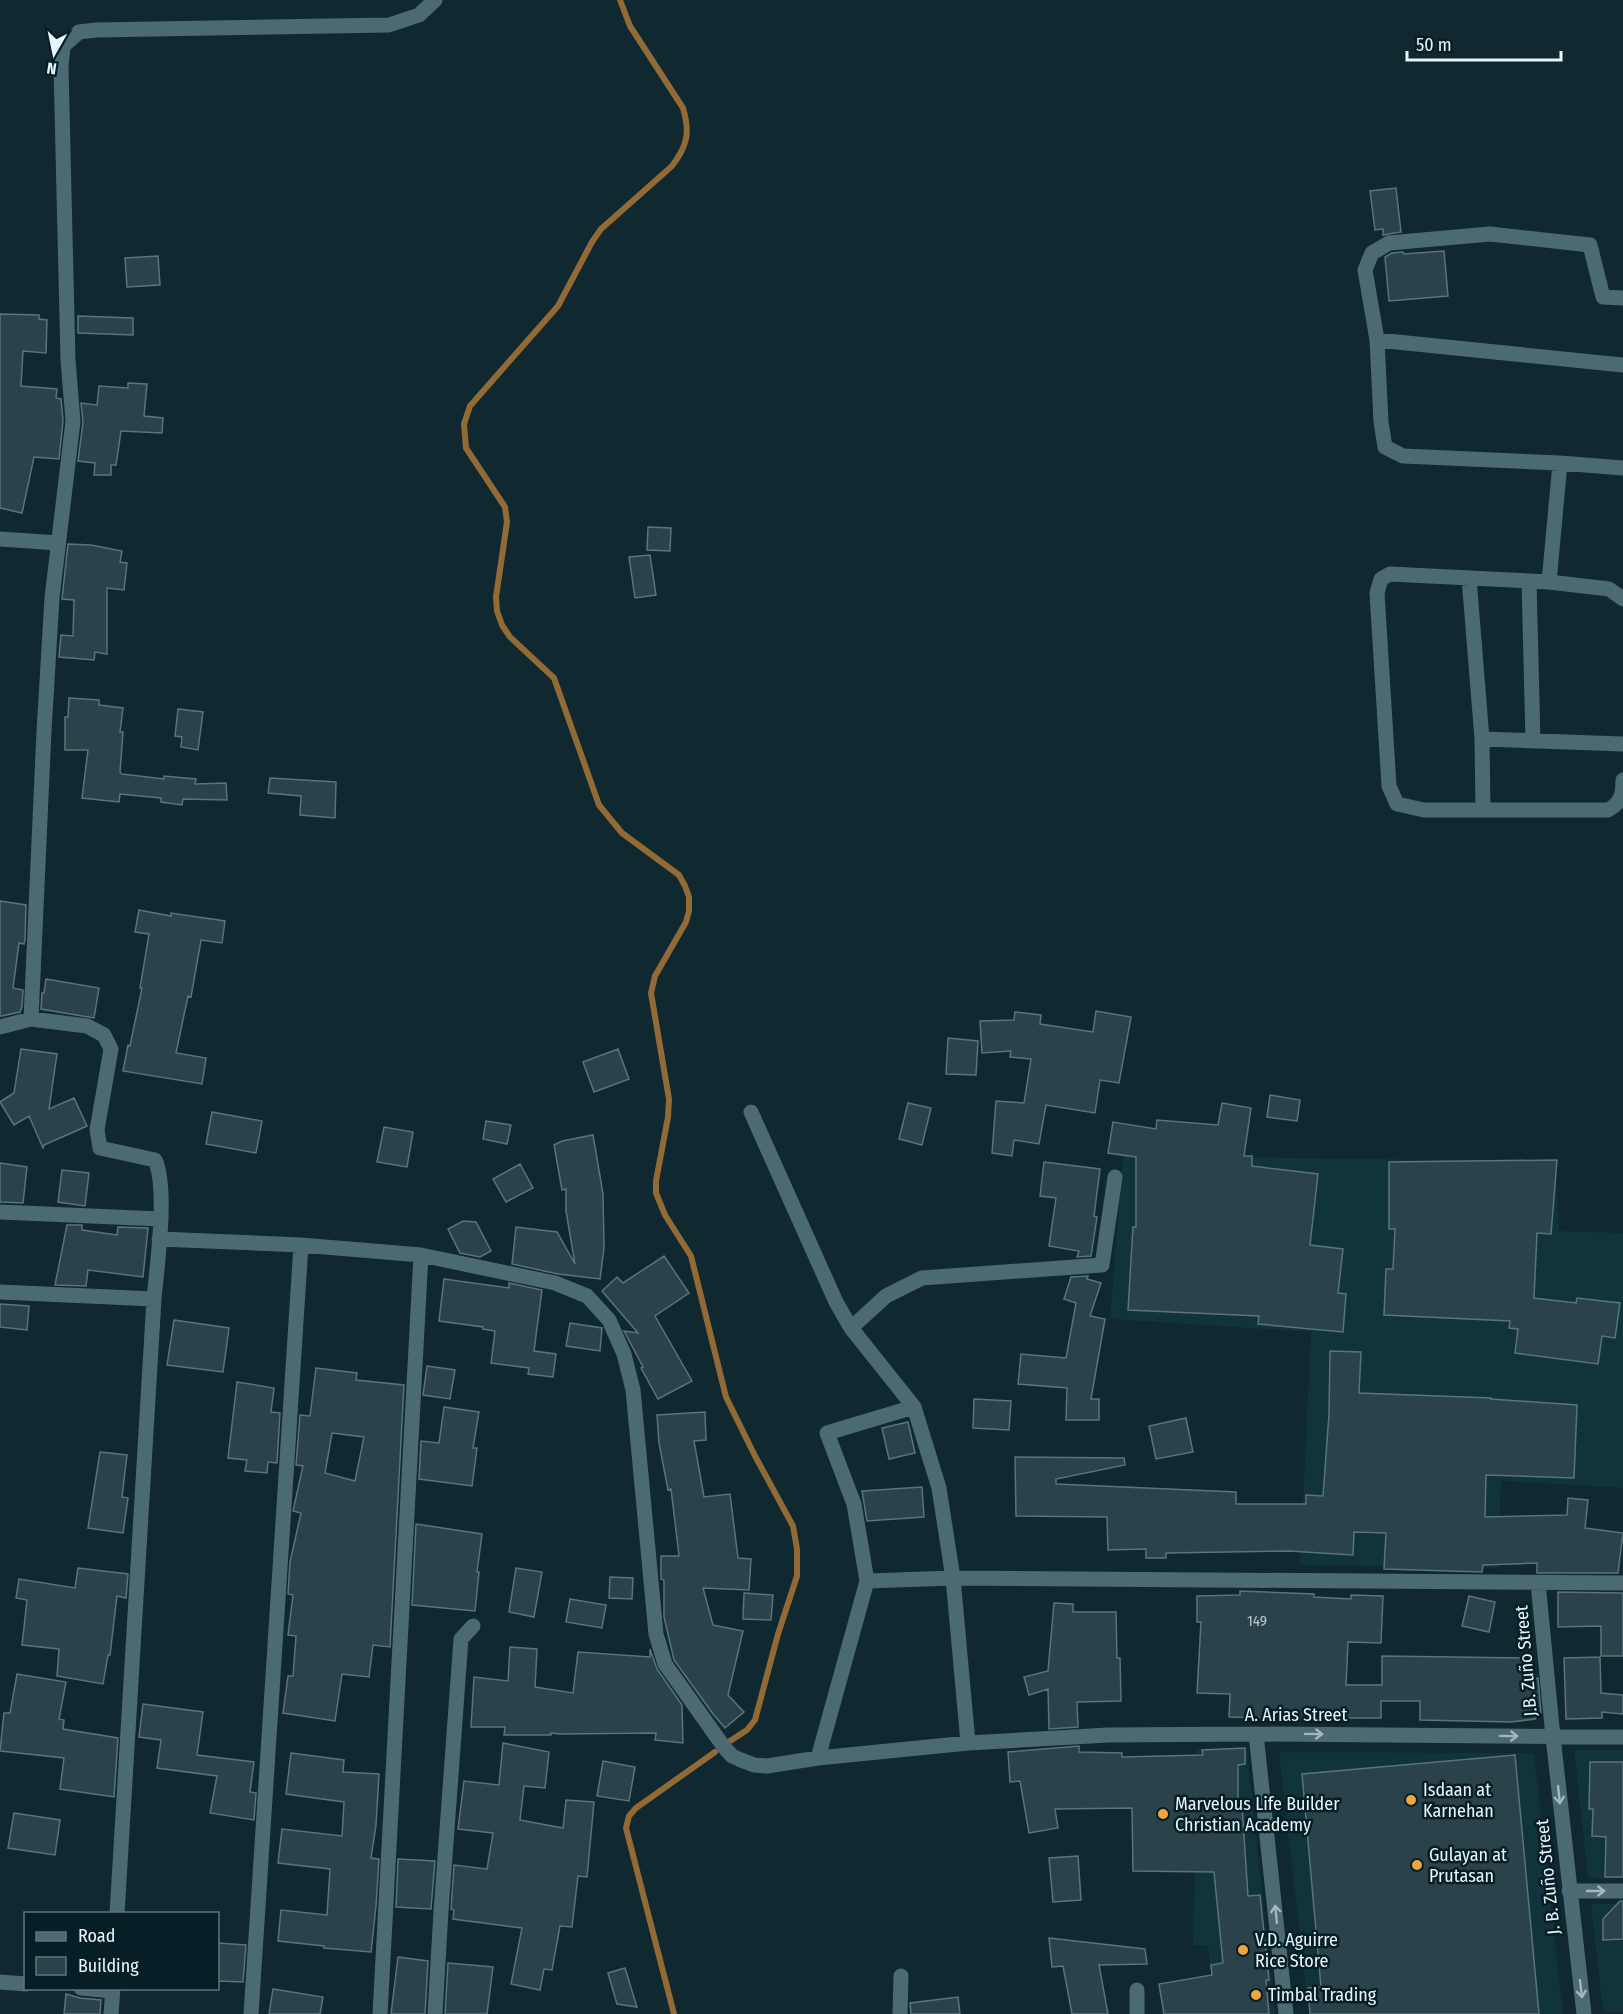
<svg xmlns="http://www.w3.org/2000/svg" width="1623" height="2014" viewBox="0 0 1623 2014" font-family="'Fira Sans Condensed',sans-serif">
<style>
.built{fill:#11333c}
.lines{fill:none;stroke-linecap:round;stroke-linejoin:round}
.stream{stroke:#926a36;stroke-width:6}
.building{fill:#2a4249;stroke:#5a747b;stroke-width:1.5;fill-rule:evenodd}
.minor{stroke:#4c6a73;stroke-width:15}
.oneway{stroke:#a2b7be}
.poi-dot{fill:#f0a63e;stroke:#061e25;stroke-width:2}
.labels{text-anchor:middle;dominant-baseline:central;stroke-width:5;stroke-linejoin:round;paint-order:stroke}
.number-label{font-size:15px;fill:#b8c9ce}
.street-label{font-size:18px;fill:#e8f6fb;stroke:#061e25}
.poi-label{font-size:18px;fill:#e8f6fb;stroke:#061e25;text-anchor:start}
</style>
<rect width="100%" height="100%" fill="#10282f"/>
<path class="built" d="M1123,1156L1555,1161L1559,1231L1623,1233V1488L1501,1481L1498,1568L1300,1565L1311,1332L1110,1319Z
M1197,1749L1247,1751L1275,2014H1215L1208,1946L1193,1945Z
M1574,1750H1623V1878H1588Z
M1279,1752L1534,1753L1563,2014H1309Z
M1591,1904H1623V2012H1603Z"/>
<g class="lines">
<path class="stream" d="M620,0L630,26L683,108C690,132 688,145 672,166L601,229L592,242L558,306L470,406L464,424L466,448L505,507L507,522L496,597L497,611L502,625L510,637L554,678L599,805L622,833L679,875L685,886L689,897V911L686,922L655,976L651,993L669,1099L668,1117L656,1181V1193L665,1215L691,1256L726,1397L754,1454L793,1526L797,1549V1576L778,1634L755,1720L747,1730L730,1741
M674,2014L626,1828L629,1816L636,1808L715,1752"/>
</g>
<path class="building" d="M1396,188L1401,232L1383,235V229L1375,230L1370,191Z
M1444,251L1448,296L1389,301L1385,257L1392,253L1403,252L1404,254Z
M158,256L160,285L127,287L125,258Z
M0,314L39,315V319L47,320L46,353L23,351L21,386L57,389L56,398L61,399L63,421L59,459L34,457L22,513L0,508Z
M78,316L133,318V335L78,333Z
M128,383L147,384L144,416L163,418L162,433L121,431L116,465H111V475H94L95,463L78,461L83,422L81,403L97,405L99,386L128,388Z
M648,527L671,528L670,551L647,550Z
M68,544L91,545L122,551L120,562L127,563L124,590L107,588V654L95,652L94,660L59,657L61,635L73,636L74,600L62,599Z
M650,555L656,595L635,598L629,557Z
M69,698L99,700V705L123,708L120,732H123L120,772L122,774L164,779V776L196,779L195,784L226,783L227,800L183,799L182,805L161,802V798L120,794L119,802L82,798L88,750H65V717H68Z
M178,709L203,712L198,750L181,747L182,737L175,736Z
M270,778L336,782L335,818L300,815L301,796L268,793Z
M0,901L26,905L25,939L24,944L19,943L13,988L23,990L22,1006L20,1012L2,1016H0Z
M139,910L171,916V913L225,921L222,943L201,940L191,997L188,996L176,1053L206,1058L202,1084L123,1071L128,1045L130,1046L142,988H140L149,934L135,932Z
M46,979L99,988L94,1018L41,1009L42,993H44Z
M1096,1011L1131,1017L1119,1083L1100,1080L1095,1113L1046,1105L1039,1144L1014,1140L1012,1156L992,1153L996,1101L1024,1103L1031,1059L1010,1057L1011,1051L982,1053L980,1021L1014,1020L1015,1012L1041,1015L1040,1024L1093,1032Z
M948,1038L978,1041L976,1075L946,1074Z
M21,1049L57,1054L49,1109L74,1098L87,1126L44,1145L43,1148L29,1116L14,1125L0,1102L14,1093Z
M618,1049L629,1079L594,1092L583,1062Z
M1270,1095L1300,1100L1297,1121L1267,1117Z
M908,1103L931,1108L922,1145L899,1139Z
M1222,1103L1251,1108L1244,1156H1252V1166L1318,1174L1310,1245L1343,1249L1338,1293L1346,1294L1343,1332L1258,1324L1259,1316L1128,1310L1133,1227H1136V1157L1108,1153L1113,1122L1156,1129L1157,1120L1218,1125Z
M212,1112L262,1121L256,1153L206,1144Z
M486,1121L511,1125L507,1144L483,1139Z
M384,1127L413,1132L407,1167L377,1162Z
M593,1135L603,1194L604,1248L600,1279L558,1274L512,1264L516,1227L557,1232L575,1264L566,1211V1189L562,1190L554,1145L562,1141Z
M1557,1160L1551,1234L1537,1233L1534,1298L1576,1303L1577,1298L1620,1303L1615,1338L1602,1336L1598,1364L1515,1353L1518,1329L1509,1328L1510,1321L1384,1315L1386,1269H1393L1395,1229H1389V1162Z
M1044,1162L1100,1169L1094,1216L1097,1217L1091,1256L1077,1257L1079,1251L1049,1246L1056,1198L1040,1196Z
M0,1163L27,1167L23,1203L0,1202Z
M520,1164L533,1188L506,1202L493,1179Z
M62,1170L89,1173L85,1206L58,1202Z
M463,1221L476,1222L491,1251L480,1257L460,1253L448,1229Z
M67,1225H82V1230L117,1235L118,1227L148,1228L143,1277L88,1270L86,1286L55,1285Z
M664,1256L689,1293L655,1316L692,1381L658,1399L641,1368L643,1367L624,1331L638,1333L602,1291L617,1277L623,1283Z
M1088,1276L1087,1279L1101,1283L1090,1316L1105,1319L1091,1399H1099V1420H1066L1067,1388L1018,1384L1021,1354L1066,1358L1076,1303L1064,1299L1071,1277Z
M444,1279L509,1288V1283L542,1290L534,1351L556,1354L553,1377L528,1374L529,1368L491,1363L495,1331L483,1329V1327L439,1321Z
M0,1304L29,1306L27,1330L0,1327Z
M174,1320L229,1328L223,1372L167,1365Z
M570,1323L602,1328L600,1351L566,1346Z
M1330,1351L1361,1352L1359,1393L1491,1398V1399L1577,1405L1574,1478L1486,1475L1485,1517L1567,1515L1568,1498L1588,1500L1585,1528L1623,1533L1618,1573H1537V1563L1483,1565L1482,1572L1384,1569L1386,1533L1354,1532L1353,1555L1289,1551L1166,1553V1558H1146V1549L1108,1550L1107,1517L1016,1516L1015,1457L1124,1458L1125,1465L1056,1479V1484L1236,1492V1504H1306V1495L1323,1496L1329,1414Z
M427,1366L455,1370L450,1399L423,1395Z
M316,1368L357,1373L356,1380L404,1385L390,1647L373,1645L369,1677L342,1674L335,1721L283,1713L288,1676H293L296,1636L288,1635L293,1595L288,1594L290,1562L301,1513L293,1511L303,1466L296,1465L300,1415L310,1416ZM332,1433L364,1437L355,1481L325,1473Z
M237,1382L274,1388L271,1412L280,1413L277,1463L268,1462L267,1473L245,1471L247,1460L228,1458Z
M974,1399L1011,1401L1009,1430L973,1428Z
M444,1407L479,1412L473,1448H477L472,1486L419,1479L421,1441L439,1443Z
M705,1412L706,1440L694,1441L704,1497L730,1494L738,1558L751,1559L749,1590L703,1588L713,1625L743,1631L728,1695L744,1712L725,1728L713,1714L674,1660L664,1617V1580L661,1579V1556H679L671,1489L668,1490L659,1443L657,1415Z
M1186,1418L1193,1452L1156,1459L1149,1426Z
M908,1422L915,1453L889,1459L882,1428Z
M100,1452L127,1455L122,1497L128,1498L123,1533L88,1528Z
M922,1487L924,1517L867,1521L862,1491Z
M416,1524L482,1534L477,1572H479L475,1611L412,1605Z
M78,1568L128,1574L126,1598L117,1596L110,1655H108L103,1684L57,1676L59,1649L22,1645L27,1600L16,1598L19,1579L75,1588Z
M516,1568L542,1572L534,1617L509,1612Z
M610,1577L633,1578L632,1599L609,1598Z
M1240,1591L1314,1594V1597L1351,1599V1595L1383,1596L1381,1643L1348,1642L1346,1685H1382V1656L1528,1658L1529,1679L1538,1678L1541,1713L1535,1719L1511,1722L1420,1720V1701H1381V1718H1344V1715L1306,1716V1719L1229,1717L1230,1694L1197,1693L1201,1622H1197V1596L1240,1595Z
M1558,1592L1623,1593V1656H1601V1626L1558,1627Z
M744,1593L773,1595L771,1620L743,1619Z
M1469,1596L1495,1602L1489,1632L1462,1626Z
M570,1599L606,1605L602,1628L566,1622Z
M1054,1603L1073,1604V1612H1116L1117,1658H1120L1121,1701L1077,1702L1078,1727L1049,1729L1048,1689L1029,1695L1024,1677L1048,1671Z
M510,1647L537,1649L535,1687L573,1693L578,1652L650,1657V1649L657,1669L682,1705L683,1743L655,1740L656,1733L560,1734L551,1733V1735H504L505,1727H471L474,1677L508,1681Z
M1600,1657L1601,1693L1623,1695V1714L1602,1712V1718L1566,1719L1564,1658Z
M17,1674L66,1682L59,1719L64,1720L63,1729L118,1738L114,1797L60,1789L64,1758L0,1751L4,1713H10Z
M143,1704L203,1712L197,1755L254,1762L250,1792L256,1793L254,1820L210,1813L217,1776L157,1768L161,1740L139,1737Z
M503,1743L549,1752L545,1788L524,1786L520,1820L563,1828L566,1800L594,1802L587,1877L578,1876L572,1927L560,1926L552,1970L544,1969L540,1990L511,1984L522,1928L453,1919L454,1910L451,1909L454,1865L487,1869L493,1833L458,1829L464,1781L499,1785Z
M1079,1746V1752L1122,1753V1757L1203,1755L1202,1750L1245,1748V1764L1238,1765V1806L1242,1805L1248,1896L1260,1895L1269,1980H1266L1269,2014H1164L1159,1984L1212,1975L1211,1965L1223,1963L1214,1872L1133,1871L1132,1808L1055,1809L1058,1828L1029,1833L1020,1781L1010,1782L1008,1752Z
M291,1753L344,1760L343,1772L379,1774L376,1825L371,1858L379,1859L376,1906L371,1952L324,1948V1946L278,1941L281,1910L327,1915L330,1869L278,1863L282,1829L342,1836L344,1802L286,1794Z
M1515,1755L1539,2014H1310L1308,1988L1321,1987L1302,1774Z
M603,1761L635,1767L629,1801L597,1796Z
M1590,1762H1623V1877H1605L1606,1837L1592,1836L1593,1809H1589Z
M14,1813L60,1820L55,1855L8,1848Z
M1078,1856L1081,1900L1053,1902L1049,1858Z
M398,1859L435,1861L431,1909L396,1907Z
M1620,1901H1623V1939L1603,1940V1919Z
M1049,1938L1145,1949L1147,1964L1099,1965L1108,2014H1072L1063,1966L1052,1967Z
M218,1943L246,1945L243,1982L218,1981Z
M398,1957L428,1961L425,2014H391Z
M448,1963L493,1967L487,2014H445Z
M625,1968L637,2007L617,2004L608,1973Z
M273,1989L323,1997L320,2014H269Z
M66,1994L80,1998L101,2000L100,2014H64Z
M958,1997L960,2014H911L910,2003Z"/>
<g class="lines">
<path class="minor" d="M1623,298L1603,297L1590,245L1490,234L1389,243L1372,253L1365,270L1377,340L1381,422L1385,447L1403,456L1560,463L1623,468
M1377,340L1623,365
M0,539L58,543
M1469,578L1482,739L1483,810
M1529,581L1533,741
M1549,582L1560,463
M1623,599L1609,589L1549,582L1390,574L1381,579L1377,593L1389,786L1397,804L1424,810H1608C1621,803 1623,794 1623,780
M1482,739L1623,744
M31,1019L44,731L52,598L73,421L68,360L61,67L63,46L79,32L96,30L389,25L419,15L435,0
M0,1027L31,1019L87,1026L104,1035L111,1049L97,1130L100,1148L155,1160C168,1188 157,1266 154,1299L117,1914
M751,1112L836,1302L851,1328L914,1407L939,1488L953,1578L968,1743
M0,1212L160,1219
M159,1239L301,1245L421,1255L555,1283L587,1296L609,1320L624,1354L633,1390L656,1634L665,1664L724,1747L732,1756L741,1760L754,1765L767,1766L818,1758L968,1743L1108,1735L1256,1734L1623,1737
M0,1292L154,1299
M851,1328L886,1296L922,1278L1102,1265L1115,1177
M867,1581L953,1578L1623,1583
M1538,1583L1553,1737L1584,2014
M1256,1734L1286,2014
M818,1758L867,1581L854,1504L827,1433L914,1407
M1569,1891H1623
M0,1982L26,1984
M81,1988L112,1991
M111,2014L113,1988
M251,2014L301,1245
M380,2014L421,1255
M435,2014L441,1911L461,1639L473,1626
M900,2014L901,1976
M1137,2014V1990"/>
</g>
<defs><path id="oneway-shaft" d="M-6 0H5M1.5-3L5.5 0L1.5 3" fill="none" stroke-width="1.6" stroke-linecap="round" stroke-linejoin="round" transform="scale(1.5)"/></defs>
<g class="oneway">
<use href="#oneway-shaft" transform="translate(1314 1734) rotate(1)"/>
<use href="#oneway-shaft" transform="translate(1509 1736) rotate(1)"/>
<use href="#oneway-shaft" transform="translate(1559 1795) rotate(84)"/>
<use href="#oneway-shaft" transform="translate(1596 1891)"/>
<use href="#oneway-shaft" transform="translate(1276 1914) rotate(-96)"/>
<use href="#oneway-shaft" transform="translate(1581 1989) rotate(83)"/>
</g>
<g class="poi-dot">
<circle cx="1411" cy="1800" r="6"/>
<circle cx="1163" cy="1814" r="6"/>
<circle cx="1417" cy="1865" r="6"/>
<circle cx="1243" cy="1950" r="6"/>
<circle cx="1256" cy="1995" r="6"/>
</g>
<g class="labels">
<g class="number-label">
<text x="1257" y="1621">149</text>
</g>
<g class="street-label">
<text transform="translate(1526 1661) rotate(-95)">J.B. Zuño Street</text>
<text x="1296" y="1715">A. Arias Street</text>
<text transform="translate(1548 1877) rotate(-96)">J. B. Zuño Street</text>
</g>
<g class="poi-label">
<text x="1423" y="1790">Isdaan at<tspan x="1423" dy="21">Karnehan</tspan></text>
<text x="1175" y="1804">Marvelous Life Builder<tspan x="1175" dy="21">Christian Academy</tspan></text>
<text x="1429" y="1855">Gulayan at<tspan x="1429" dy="21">Prutasan</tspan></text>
<text x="1255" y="1940">V.D. Aguirre<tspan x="1255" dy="21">Rice Store</tspan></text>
<text x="1268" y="1995">Timbal Trading</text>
</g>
</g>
<rect x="24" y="1912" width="195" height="78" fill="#061e25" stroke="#60747b" stroke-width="1.5"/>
<rect x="36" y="1932" width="30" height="9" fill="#4c6a73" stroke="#60747b" stroke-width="1.5"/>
<text x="78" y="1942" font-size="18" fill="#e8f6fb">Road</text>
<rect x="36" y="1957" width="30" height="18" fill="#2a4249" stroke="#60747b" stroke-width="1.5"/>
<text x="78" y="1972" font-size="18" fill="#e8f6fb">Building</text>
<g transform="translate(54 54) rotate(189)" stroke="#061e25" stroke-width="4.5" paint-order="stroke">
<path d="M0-4.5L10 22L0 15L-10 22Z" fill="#e8f6fb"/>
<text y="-9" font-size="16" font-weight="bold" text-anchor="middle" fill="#e8f6fb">N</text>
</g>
<path d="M1407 51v9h154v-9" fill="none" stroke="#e8f6fb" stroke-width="3"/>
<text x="1416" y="51" font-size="18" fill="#e8f6fb" stroke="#061e25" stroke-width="4.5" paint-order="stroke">50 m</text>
</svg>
